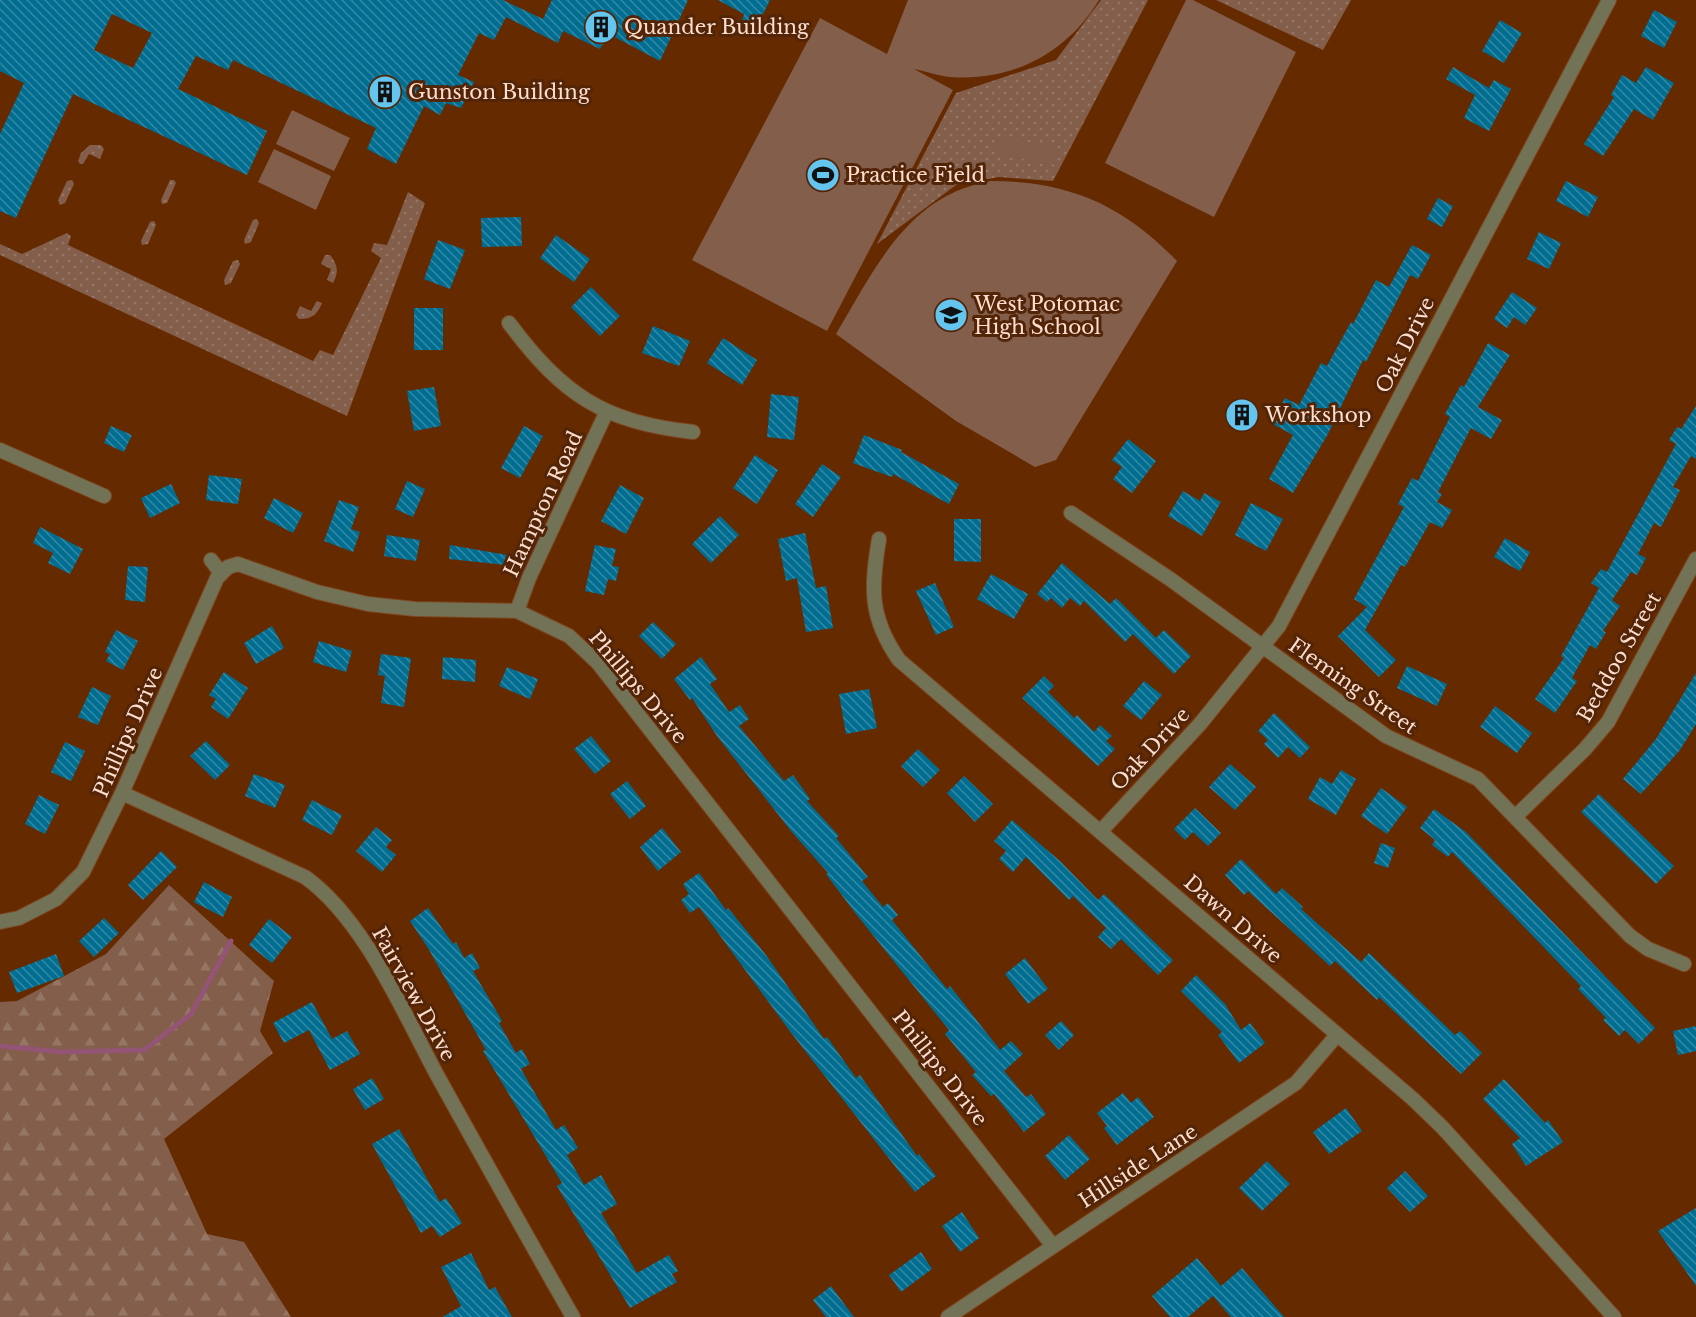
<svg xmlns="http://www.w3.org/2000/svg" width="1696" height="1317" viewBox="0 0 1696 1317" font-family="'Libre Baskerville',serif">
<style>
.grass{fill:url(#grass-dots)}
.forest{fill:url(#forest-firs)}
.garden{fill:#835e4b}
.lines{fill:none;stroke-linecap:round;stroke-linejoin:round}
.stream{stroke:#935475;stroke-width:5}
.building{fill:url(#building-back-hatch);fill-rule:evenodd}
.minor-casing{stroke:#7e4721;stroke-width:16}
.minor{stroke:#727256;stroke-width:14}
.labels{text-anchor:middle;dominant-baseline:central;stroke-width:6;stroke-linejoin:round;paint-order:stroke}
.poi-label{font-size:20px;fill:#fcddce;stroke:#532508;text-anchor:start}
.street-label{font-size:20px;fill:#fcddce;stroke:#532508}
</style>
<defs>
<pattern id="grass-dots" width="8" height="8" patternUnits="userSpaceOnUse" patternTransform="scale(1.5)"><rect width="8" height="8" fill="#835e4b"/><path d="M2 2h.1M6 6h.1" fill="none" stroke="#957564" stroke-width="1.8" stroke-linecap="round"/></pattern>
<pattern id="forest-firs" width="22" height="20" patternUnits="userSpaceOnUse" patternTransform="scale(1.5)"><rect width="22" height="20" fill="#835e4b"/><path d="M5 1l3.5 6h-7zM16 11l3.5 6h-7z" fill="#957564"/></pattern>
<pattern id="building-back-hatch" width="6" height="6" patternUnits="userSpaceOnUse" patternTransform="scale(1.5)"><rect width="6" height="6" fill="#016e91"/><path d="M-1 5l2 2M0 0l6 6M5-1l2 2" fill="none" stroke="#3489a4"/></pattern>
</defs>
<rect width="100%" height="100%" fill="#662a00"/>
<path class="grass" d="M1101,0H1148L1053,181L999,177L956,185L877,244L956,93L1056,60Z
M1216,0H1351L1323,50Z
M90,145H101L104,149L100,159L89,154L83,164H80L78,161L81,153Z
M72,180L74,184L65,203L60,205L58,200L67,181Z
M170,180H174L176,183L167,203L162,204L161,200Z
M408,192L425,203L347,416L0,255V244L22,254L67,233L71,236L68,245L313,361L320,350L333,355L381,258L371,251L374,243L387,245Z
M257,219L259,223L251,242L245,244L244,240L253,220Z
M154,221L156,225L148,244L142,245L141,241L150,222Z
M325,255H330C338,265 339,272 333,283L327,280L331,269L321,264Z
M238,260L240,264L231,283L225,285L224,280L233,261Z
M317,301L322,303C317,315 312,319 299,319L296,315L300,306L311,311Z"/>
<path class="forest" d="M169,885L274,981L260,1031L273,1053L164,1139L207,1234L244,1242L291,1317H0V1002L17,1001L106,954Z"/>
<path class="garden" d="M908,0H1099C1067,53 1012,82 950,77C938,76 926,71 914,69L953,90L827,331L692,260L820,18L887,54Z
M1186,0H1193L1296,52L1214,217L1105,163Z
M292,110L350,138L334,171L276,144Z
M999,137L1058,147L1056,165L997,154Z
M274,149L331,176L316,210L258,182Z
M991,181C1069,181 1123,205 1177,261L1056,460L1035,467L956,421L836,334C876,267 908,195 991,181Z"/>
<g class="lines">
<path class="stream" d="M0,1046L61,1052L144,1050L191,1014L231,941"/>
</g>
<path class="building" d="M0,0H503L543,19L552,0H688L660,61L609,34L600,49L563,31L558,43L506,17L494,40L479,33L458,75L474,82L461,108L446,103L440,115L424,106L396,164L367,149L376,128L233,60L228,70L196,56L178,89L267,131L247,175L73,94L16,218L0,211V134L24,83L0,71ZM112,14L152,33L133,68L94,50Z
M718,0H770L757,27L742,21L744,14Z
M1654,10L1677,22L1664,48L1641,36Z
M1500,20L1522,33L1504,63L1482,51Z
M1453,67L1489,88L1494,80L1511,89L1489,131L1464,118L1475,95L1446,79Z
M1646,67L1674,83L1653,120L1634,109L1603,156L1584,144L1614,97L1611,95L1622,75L1636,83Z
M1566,181L1598,197L1588,217L1556,201Z
M1438,198L1453,206L1442,227L1427,219Z
M521,217L522,246L482,247L481,218Z
M1539,232L1561,243L1549,269L1527,259Z
M556,235L590,259L574,282L540,258Z
M438,240L465,250L450,289L424,279Z
M1412,245L1431,255L1418,279L1410,275L1366,362L1363,360L1328,434L1293,493L1269,479L1293,435L1271,423L1285,398L1299,405L1321,363L1327,366L1351,322L1353,324L1376,280L1389,287Z
M591,287L620,316L600,336L571,307Z
M1512,292L1537,308L1525,325L1514,317L1507,328L1494,319Z
M414,308H443V350H414Z
M653,326L690,341L679,366L642,353Z
M723,338L757,360L742,385L707,363Z
M1488,343L1510,355L1478,407L1502,420L1491,439L1471,428L1438,492L1442,494L1437,502L1452,510L1442,528L1430,522L1405,567L1401,565L1365,630L1396,660L1379,677L1338,636L1367,607L1354,599L1404,507L1398,504L1412,478L1418,481L1450,417L1445,414L1461,385L1464,387Z
M434,387L441,426L414,431L407,391Z
M771,394L799,397L794,440L767,437Z
M1241,400L1254,408L1246,422L1232,414Z
M1696,406V459L1691,456L1673,487L1680,490L1661,527L1654,523L1638,554L1646,558L1637,575L1631,572L1612,600L1620,606L1603,631L1606,632L1596,649L1590,645L1572,678L1577,681L1555,713L1535,699L1564,658L1561,656L1599,588L1591,583L1601,569L1607,572L1676,444L1669,440L1677,427L1681,429Z
M111,426L132,435L124,452L104,443Z
M524,426L543,436L520,478L501,468Z
M864,435L902,450L901,452L959,484L949,504L893,474L892,477L853,463Z
M1128,439L1156,461L1132,493L1113,479L1122,467L1112,460Z
M755,455L778,470L757,504L733,488Z
M822,464L841,477L813,517L795,504Z
M209,475L242,479L238,504L206,500Z
M407,481L425,489L413,517L395,509Z
M171,484L180,503L150,518L141,498Z
M620,485L644,498L626,534L601,521Z
M1183,491L1200,501L1204,493L1221,502L1202,536L1168,516Z
M274,498L303,513L293,533L264,518Z
M339,500L359,507L351,529L360,532L353,552L324,541Z
M1251,503L1283,519L1266,551L1235,535Z
M720,516L739,535L711,563L692,544Z
M954,519H981V562L954,561Z
M40,527L83,549L70,574L48,563L53,553L33,543Z
M805,533L816,588L826,586L833,628L806,632L797,578L786,581L778,539Z
M387,535L420,540L416,561L384,556Z
M1505,538L1530,552L1520,571L1494,557Z
M450,545L507,555L506,565L449,559Z
M595,545L616,549L612,566L619,567L616,581L608,579L604,595L585,591Z
M1062,563L1110,604L1116,598L1156,638L1164,630L1191,656L1174,674L1133,634L1125,642L1084,601L1080,606L1070,598L1062,608L1051,598L1047,602L1037,594Z
M128,566L148,567L145,602L125,600Z
M991,574L1028,594L1014,619L977,599Z
M935,583L954,627L936,635L916,591Z
M653,622L676,644L662,659L639,636Z
M272,626L284,648L256,664L244,643Z
M116,630L138,641L123,670L106,661L110,654L105,652Z
M319,641L352,651L346,672L313,662Z
M381,654L411,658L404,707L381,703L385,676L378,675Z
M443,657L476,660L475,682L442,679Z
M701,657L717,679L710,684L729,712L740,705L749,719L739,726L784,781L793,775L810,799L807,801L839,836L836,838L868,877L862,881L883,907L888,903L898,915L892,920L947,989L950,986L1000,1050L1011,1041L1023,1054L1004,1071L1026,1097L1031,1094L1046,1114L1024,1132L994,1094L991,1096L972,1075L976,1072L945,1034L949,1030L856,914L826,874L828,873L791,831L717,736L692,698L690,700L674,679Z
M1407,666L1447,684L1437,706L1397,688Z
M507,667L538,679L530,699L499,686Z
M224,672L248,688L228,719L211,707L216,699L209,695Z
M1696,673V724L1680,750L1641,794L1623,779L1656,739Z
M1044,676L1054,686L1048,692L1074,718L1077,715L1094,732L1100,725L1112,736L1106,741L1115,749L1098,766L1022,698Z
M1144,681L1162,695L1141,720L1123,706Z
M92,687L111,696L98,725L78,717Z
M869,689L877,728L846,734L839,694Z
M1495,706L1532,733L1517,753L1480,727Z
M1274,713L1310,747L1300,758L1288,747L1278,758L1264,744L1268,740L1258,731Z
M591,736L611,761L595,774L574,749Z
M206,741L230,765L215,780L190,756Z
M65,742L85,751L71,781L51,772Z
M918,749L940,770L923,787L901,766Z
M1230,764L1256,787L1235,810L1209,787Z
M1341,770L1356,779L1336,815L1308,799L1320,777L1332,784Z
M254,774L285,785L275,808L245,796Z
M964,776L993,804L975,822L947,793Z
M627,781L646,806L630,819L610,794Z
M1381,788L1407,807L1387,834L1361,816Z
M1599,794L1674,866L1656,884L1581,812Z
M39,795L59,805L45,834L25,824Z
M312,800L342,815L332,835L302,820Z
M1195,808L1221,833L1208,846L1193,832L1185,840L1174,829Z
M1434,809L1466,832L1655,1028L1639,1044L1625,1030L1619,1036L1603,1020L1606,1018L1578,989L1581,986L1452,852L1448,857L1432,845L1435,840L1420,828Z
M1012,820L1060,861L1098,900L1104,894L1173,960L1158,975L1121,939L1111,949L1098,937L1106,928L1073,896L1069,900L1026,857L1013,872L999,859L1006,851L994,841Z
M376,827L392,840L386,847L396,855L382,872L356,851Z
M662,828L681,852L658,871L640,847Z
M1381,843L1395,848L1388,868L1374,863Z
M161,851L177,867L143,900L128,885Z
M1241,859L1276,894L1282,888L1303,907L1301,909L1361,962L1369,953L1455,1035L1460,1031L1482,1053L1461,1074L1379,997L1377,1000L1335,961L1330,966L1248,891L1244,895L1225,875Z
M699,873L726,910L728,908L766,955L824,1039L827,1037L856,1078L860,1075L917,1156L919,1154L936,1176L915,1192L792,1034L699,907L690,913L681,900L689,894L683,884Z
M204,882L232,897L223,917L194,902Z
M428,908L453,944L456,942L464,958L472,953L480,968L473,971L502,1021L499,1023L516,1053L522,1049L530,1064L521,1069L556,1130L564,1125L578,1148L567,1155L584,1185L601,1175L617,1204L601,1213L637,1273L669,1255L678,1271L672,1274L677,1282L630,1308L557,1186L562,1183L483,1051L486,1050L428,948L410,921Z
M104,918L119,933L94,957L79,941Z
M269,919L292,937L272,963L249,945Z
M56,954L64,976L17,993L9,972Z
M1025,958L1048,989L1028,1004L1005,974Z
M1196,975L1225,1004L1241,1030L1250,1023L1265,1043L1239,1063L1218,1035L1222,1032L1181,991Z
M312,1002L332,1039L347,1031L360,1054L330,1070L309,1030L284,1043L273,1023Z
M1061,1021L1074,1035L1059,1050L1045,1035Z
M1696,1026V1051L1678,1055L1673,1031Z
M372,1078L384,1099L365,1110L353,1089Z
M1504,1079L1545,1123L1548,1120L1563,1142L1526,1166L1512,1144L1520,1138L1483,1099Z
M1123,1093L1131,1103L1138,1097L1154,1117L1117,1145L1104,1128L1107,1126L1097,1113Z
M1346,1108L1362,1131L1329,1154L1313,1132Z
M399,1129L440,1202L446,1198L462,1223L440,1237L432,1226L421,1233L372,1144Z
M1069,1135L1090,1159L1065,1180L1045,1156Z
M1267,1161L1290,1184L1262,1211L1239,1188Z
M1405,1171L1428,1196L1410,1212L1387,1188Z
M1696,1208V1286L1658,1231Z
M962,1212L979,1238L960,1252L942,1226Z
M921,1252L932,1269L901,1292L889,1275Z
M471,1253L489,1290L495,1287L512,1317H443L461,1306L441,1267Z
M1197,1258L1221,1286L1242,1268L1284,1317H1231L1213,1296L1188,1317H1170L1152,1296Z
M831,1286L854,1317H826L813,1300Z"/>
<g class="lines">
<g class="minor-casing">
<path id="minor" d="M509,323C563,395 603,422 693,432
M0,450L104,496
M1071,513L1170,579L1386,736L1478,779L1630,936L1648,949L1684,964
M879,539C871,588 869,617 899,660L1413,1099L1443,1128L1614,1317
M211,560L221,573
M517,611L529,578L606,413
M122,793L305,877C364,919 403,1012 437,1075C482,1156 527,1237 573,1317
M1515,817L1585,749L1608,722L1696,559
M1101,831L1200,724L1279,626L1609,0
M0,922L19,918L56,899L83,872L122,793L217,578L228,567L238,564L317,592L368,604L415,609L517,611L569,636L598,663L1053,1246
M948,1317L1296,1083L1337,1035"/>
</g>
<use href="#minor" class="minor"/>
</g>
<defs>
<g id="building-disc" transform="scale(1.725)"><circle r="9.5" fill="#64c5ee" stroke="#532508"/><path d="M-4-6H4V6H1V3H-1V6H-4ZM-2.5-4.3h1.7v1.8h-1.7ZM.8-4.3h1.7v1.8H.8ZM-2.5-1h1.7V.8h-1.7ZM.8-1h1.7V.8H.8Z" fill="#111"/></g>
<g id="stadium-disc" transform="scale(1.725)"><circle r="9.5" fill="#64c5ee" stroke="#532508"/><path d="M0-5a6.5 5 0 1 0 0 10a6.5 5 0 1 0 0-10ZM-3.5-1.8h7v3.6h-7Z" fill="#111"/></g>
<g id="school-disc" transform="scale(1.725)"><circle r="9.5" fill="#64c5ee" stroke="#532508"/><path d="M0-5L7-2L0 1L-7-2ZM-4 1L0 2.5L4 1V4Q0 6-4 4Z" fill="#111"/></g>
</defs>
<g fill-rule="evenodd">
<use href="#building-disc" x="601" y="27"/>
<use href="#building-disc" x="385" y="92"/>
<use href="#stadium-disc" x="823" y="175"/>
<use href="#school-disc" x="951" y="315"/>
<use href="#building-disc" x="1242" y="415"/>
</g>
<g class="labels">
<g class="poi-label">
<text x="624" y="27">Quander Building</text>
<text x="408" y="92">Gunston Building</text>
<text x="846" y="175">Practice Field</text>
<text x="974" y="304">West Potomac<tspan x="974" dy="23">High School</tspan></text>
<text x="1265" y="415">Workshop</text>
</g>
<g class="street-label">
<text transform="translate(1405 345) rotate(-63)">Oak Drive</text>
<text transform="translate(543 504) rotate(-65)">Hampton Road</text>
<text transform="translate(1619 657) rotate(-60)">Beddoo Street</text>
<text transform="translate(1353 686) rotate(35)">Fleming Street</text>
<text transform="translate(638 687) rotate(50)">Phillips Drive</text>
<text transform="translate(128 732) rotate(-66)">Phillips Drive</text>
<text transform="translate(1150 749) rotate(-47)">Oak Drive</text>
<text transform="translate(1233 919) rotate(41)">Dawn Drive</text>
<text transform="translate(414 994) rotate(61)">Fairview Drive</text>
<text transform="translate(940 1068) rotate(52)">Phillips Drive</text>
<text transform="translate(1138 1166) rotate(-33)">Hillside Lane</text>
</g>
</g>
</svg>
